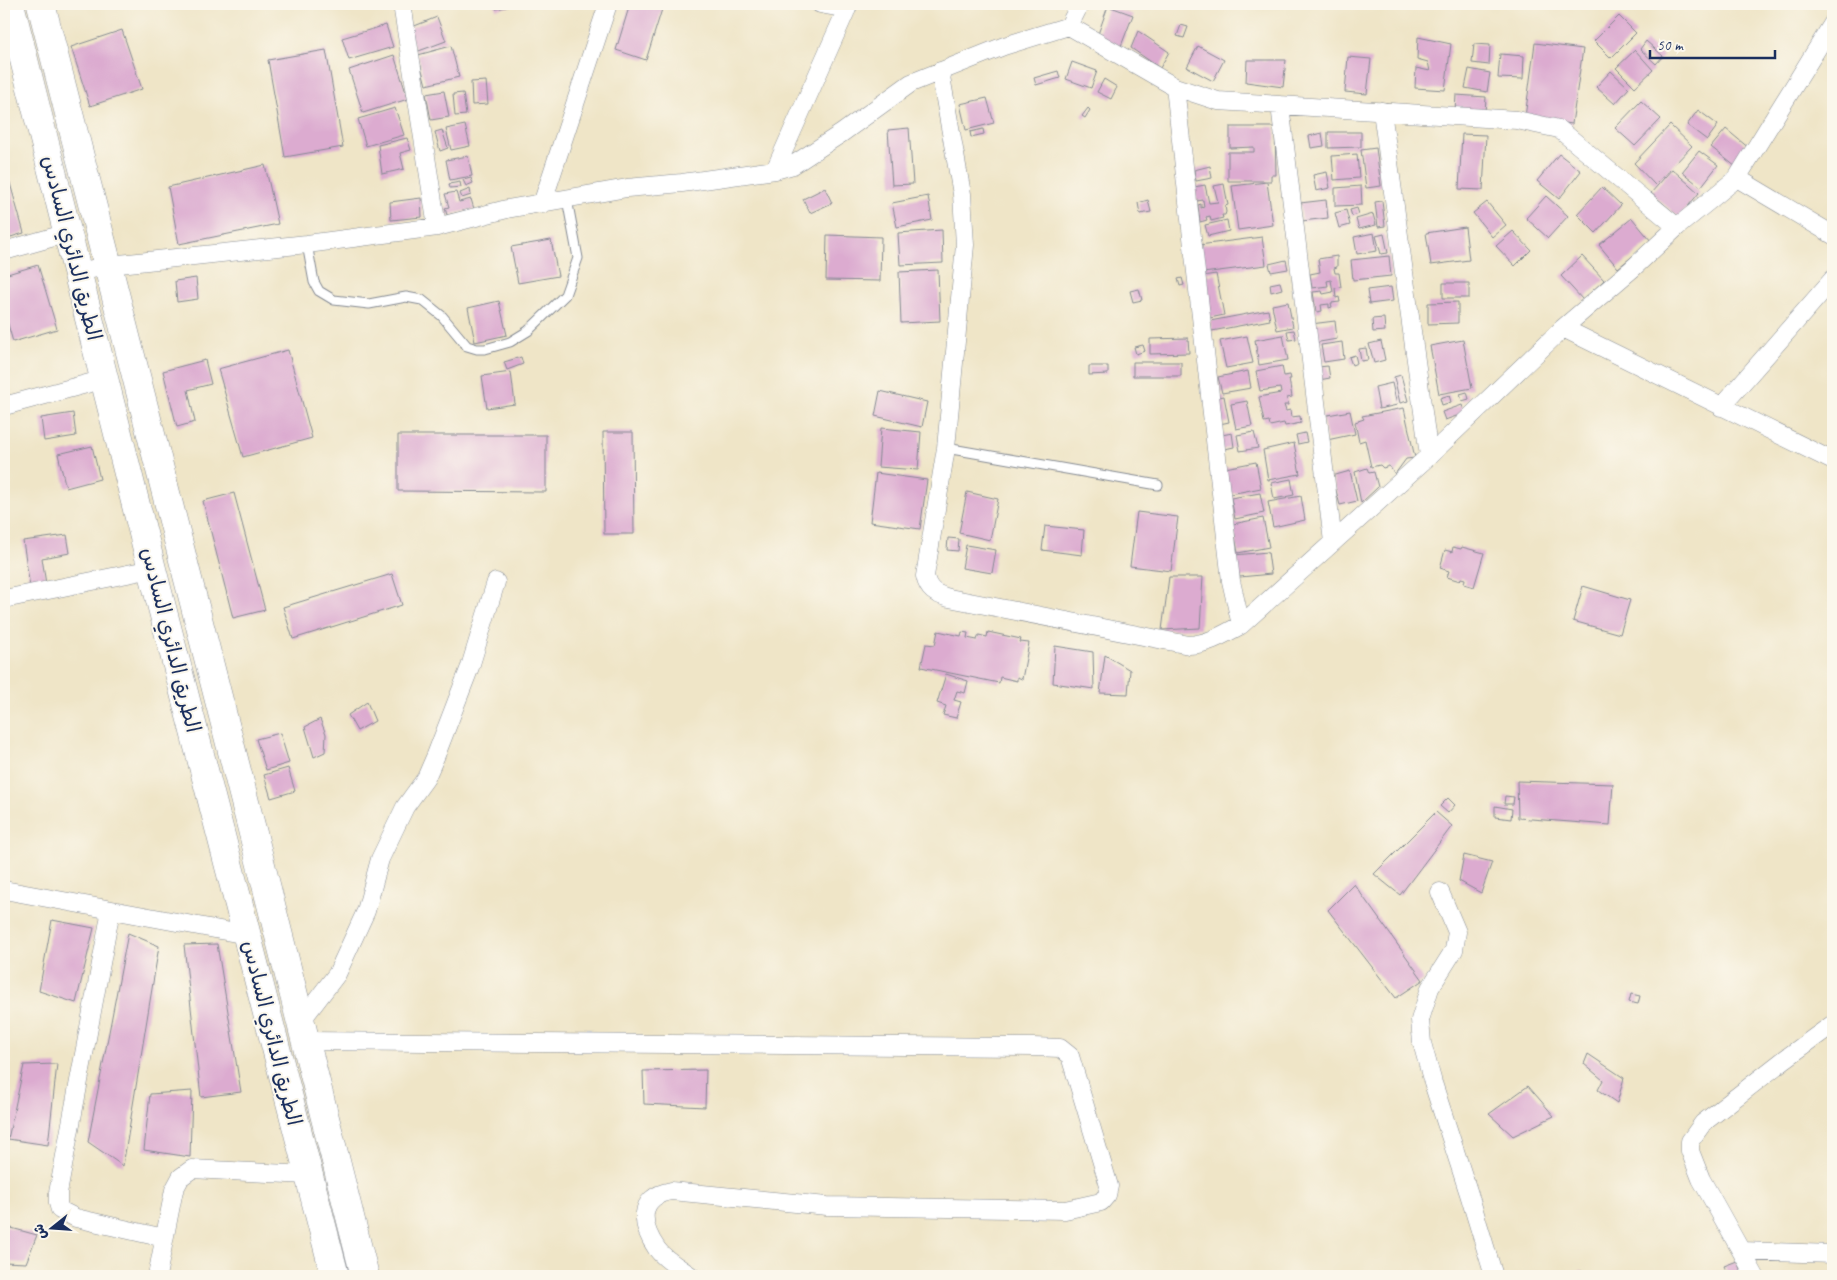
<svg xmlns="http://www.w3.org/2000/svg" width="1837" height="1280" viewBox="0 0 1837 1280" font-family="Caveat,'Playpen Sans Arabic',sans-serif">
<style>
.building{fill:#dcabd0}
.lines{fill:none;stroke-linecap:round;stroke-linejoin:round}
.lane-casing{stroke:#858a92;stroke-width:11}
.street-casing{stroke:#858a92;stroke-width:19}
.highway-casing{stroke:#858a92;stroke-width:29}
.lane{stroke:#fff;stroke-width:9}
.street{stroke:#fff;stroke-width:18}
.highway{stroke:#fff;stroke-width:28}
.labels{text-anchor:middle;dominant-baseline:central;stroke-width:4;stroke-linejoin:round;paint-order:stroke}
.street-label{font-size:21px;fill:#1b2f5e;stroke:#fbf7ec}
</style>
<rect width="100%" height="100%" fill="#fbf7ec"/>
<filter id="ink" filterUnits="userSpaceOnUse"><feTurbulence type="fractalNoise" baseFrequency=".02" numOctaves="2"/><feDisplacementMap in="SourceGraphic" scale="10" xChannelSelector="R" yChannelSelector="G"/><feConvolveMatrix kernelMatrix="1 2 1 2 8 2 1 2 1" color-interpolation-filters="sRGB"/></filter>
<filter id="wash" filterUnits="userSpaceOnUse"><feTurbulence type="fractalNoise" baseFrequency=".0096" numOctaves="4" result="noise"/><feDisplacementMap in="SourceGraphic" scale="20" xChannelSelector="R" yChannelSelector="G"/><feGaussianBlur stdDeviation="1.12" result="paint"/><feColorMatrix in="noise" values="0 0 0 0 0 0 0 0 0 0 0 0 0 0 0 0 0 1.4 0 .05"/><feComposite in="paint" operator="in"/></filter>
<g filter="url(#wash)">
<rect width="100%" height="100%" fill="#efe5c7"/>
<g id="blocks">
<path class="building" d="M495,4H516V5L496,9Z
M630,4H657L663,6L646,60L616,50Z
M1108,6L1133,15L1121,46L1097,37Z
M1619,16L1636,33L1611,58L1594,41Z
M437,17L446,41L416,52L407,29Z
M386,25L393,47L349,60L342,38Z
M1181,25L1188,27L1184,38L1177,36Z
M122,30L142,89L90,106L71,47Z
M1138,31L1169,52L1160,68L1131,48Z
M1418,37L1451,44L1445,90L1415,88L1416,68L1430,71L1428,62L1417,59Z
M1646,41L1663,56L1656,64L1640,49Z
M1535,43L1583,49L1572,124L1525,117Z
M1474,44L1490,45L1489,65L1472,63Z
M451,46L459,77L426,85L418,55Z
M1198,46L1224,60L1213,81L1187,67Z
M326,50L343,147L285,157L268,60Z
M1635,50L1653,70L1635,87L1616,68Z
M1500,54L1524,56L1523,79L1498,78Z
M394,55L408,99L363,113L349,70Z
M1348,57L1371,59L1367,94L1345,92Z
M1247,60H1286L1283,87L1246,82Z
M1072,62L1097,71L1091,88L1066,79Z
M1469,69L1490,73L1487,92L1465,88Z
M1058,71L1060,78L1036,85L1034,78Z
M1611,71L1629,88L1615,104L1596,87Z
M1104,79L1117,87L1111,99L1097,92Z
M486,81L488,104L472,105L471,82Z
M444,91L449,117L431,120L426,94Z
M463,93L466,115L455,116L453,94Z
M1456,95L1486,97L1485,113L1455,111Z
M987,98L994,123L966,130L960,104Z
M1641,101L1661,119L1635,146L1615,128Z
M395,108L404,135L366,146L358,119Z
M1088,108L1090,110L1085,118L1082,116Z
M1698,110L1718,125L1707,140L1687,125Z
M465,125L470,146L451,150L446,129Z
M1670,125L1692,146L1655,185L1634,163Z
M1230,127H1275L1276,175H1271V181H1228V152H1254V147L1230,148Z
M909,128L913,184L892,185L888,130Z
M983,129L984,134L971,137L970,132Z
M1726,129L1750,149L1736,167L1711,147Z
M442,130L448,148L440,151L435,132Z
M1328,132H1361V147L1328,148Z
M1322,133L1324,146L1311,148L1309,136Z
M1462,134L1486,135L1483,190L1459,189Z
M407,138L411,150L400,153L404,169L382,174L378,145Z
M1376,148L1381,186L1366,188L1361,150Z
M1699,151L1718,165L1701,187L1682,172Z
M1357,154L1359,178L1334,180L1332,156Z
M1559,154L1581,171L1559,199L1537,181Z
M468,156L472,176L450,180L446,160Z
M4,162L24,233L4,239Z
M265,165L278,224L179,244L168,187Z
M1210,166L1212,178L1196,181L1194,170Z
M1672,169L1699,193L1679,217L1651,193Z
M1327,172L1330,188L1316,191L1313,175Z
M471,178L473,183L466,186L463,180Z
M460,182L461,187L450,188L449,184Z
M1267,182L1273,225L1238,230L1232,186Z
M1224,184L1228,205L1225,206L1226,212L1225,215H1222L1223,218L1211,221L1210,216L1206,217L1207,220L1200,222L1198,205L1201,204V208L1204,207L1203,200L1197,201L1194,187L1205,185L1209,203L1218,202L1214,186Z
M1361,186L1362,205L1335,206V188Z
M1602,187L1621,205L1596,233L1577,214Z
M825,188L832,203L810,213L803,199Z
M470,189L471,195L462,198L460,193Z
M456,192L459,202L471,199L474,209L447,215L445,208L449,207L445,194Z
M928,196L932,220L897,227L892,203Z
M1546,196L1568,216L1548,238L1526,218Z
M421,198L422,217L391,220L390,202Z
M1148,200L1151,212L1140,214L1138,203Z
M1326,200L1328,218L1302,221L1300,203Z
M1382,201L1385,226L1378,227L1375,202Z
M1487,202L1506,225L1492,237L1473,213Z
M1357,208L1359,214L1352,216L1350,210Z
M1346,210L1350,225L1339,228L1335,213Z
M1373,214L1376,225L1359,229L1356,219Z
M1632,218L1651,241L1618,268L1599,245Z
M1227,220L1229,231L1208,236L1205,225Z
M1465,227L1469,260L1431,265L1426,233Z
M942,230L943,263L900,265L898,233Z
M1513,231L1531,250L1515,266L1496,246Z
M1374,233L1377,251L1357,254L1354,237Z
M1384,234L1388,253L1381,254L1376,236Z
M827,235L881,237L880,281L826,280Z
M1262,237L1266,265L1203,273L1199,245Z
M551,240L558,276L518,283L511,247Z
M1337,256V267L1334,268L1335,273H1339L1341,287L1335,288L1336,298L1339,297L1340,302L1331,303L1332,307L1329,308V304L1321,305L1322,311L1316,312L1313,292L1322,291L1323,294L1333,292L1331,280L1327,281L1328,286L1312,288L1310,274L1320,272L1318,259Z
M1389,256L1391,276L1353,280L1351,260Z
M1582,256L1604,280L1583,300L1561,276Z
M1286,260L1288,269L1271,272L1269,264Z
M38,265L57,329L13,342L4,310V275Z
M938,270L940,321L901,323L899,272Z
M1216,274L1224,315L1210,318L1202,276Z
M196,278L198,299L177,302L175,281Z
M1182,278L1184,285L1180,286L1178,279Z
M1280,282L1282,289L1271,292L1270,284Z
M1443,283H1469V298H1443Z
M1391,287L1393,301L1369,304L1367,290Z
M1139,289L1142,300L1133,302L1130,291Z
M499,301L507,335L475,342L468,308Z
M1288,302L1293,327L1277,330L1272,305Z
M1458,302V323L1428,324V303Z
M1268,310L1270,320L1212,331L1210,321Z
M1384,318L1385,331L1373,332L1372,319Z
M1335,321L1337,339L1314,343L1311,324Z
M1294,330L1296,339L1289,340L1287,331Z
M1283,335L1288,360L1259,365L1255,340Z
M1247,336L1253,363L1226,368L1220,341Z
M1188,338L1189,353L1150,354V339Z
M1463,340L1472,388L1439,394L1430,346Z
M1381,341L1385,360L1374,363L1369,344Z
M1342,342L1344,359L1324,362L1321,345Z
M1143,345L1145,351L1136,354L1134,347Z
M1366,348L1368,360L1361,361L1359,349Z
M288,350L312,438L243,457L218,369Z
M1355,355L1357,363L1352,365L1349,357Z
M521,357L523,364L507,370L504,362Z
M205,360L211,384L188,390L195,422L177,427L163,371Z
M1133,362H1181V376H1133Z
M1089,366H1108V374L1089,375Z
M1282,366L1284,376L1290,375L1291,379H1289L1292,397L1287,398L1288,405H1284L1286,411L1290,410L1291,417L1300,416L1301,423L1285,426L1284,423L1270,426L1269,421L1264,422L1259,397L1281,393L1280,388L1260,391L1256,371Z
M1328,366L1330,378L1319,380L1318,367Z
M1248,371L1251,388L1222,393L1218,377Z
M511,372L515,404L487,408L482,376Z
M1401,375L1408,401L1400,403L1394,377Z
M1392,383L1397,405L1379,409L1375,387Z
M880,391L927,402L922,427L875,416Z
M1467,392L1469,399L1462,401L1460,394Z
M1449,395L1451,402L1442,405L1440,398Z
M1224,396L1229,422L1215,425L1210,399Z
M1247,401L1252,426L1236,429L1231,404Z
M1462,405L1465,413L1445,420L1442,412Z
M1404,408L1415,458L1406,459L1395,474L1389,466L1383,468L1380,465L1371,467L1365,440L1359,442L1355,422L1364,419L1362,416Z
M1350,411L1355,434L1327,440L1322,416Z
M73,413L76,436L44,441L41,418Z
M881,428L921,432L918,470L878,467Z
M603,432H633L634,534H604Z
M1254,432L1258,448L1240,451L1237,435Z
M1232,433L1234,447L1220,450L1217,436Z
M1305,433L1307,442L1298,444L1296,435Z
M398,435H546V492L398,491Z
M1294,443L1300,474L1268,480L1263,450Z
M92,446L100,479L66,488L58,454Z
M1256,462L1261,488L1225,495L1220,469Z
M1367,468L1369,473L1374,472L1378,487L1361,503L1355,472Z
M1350,471L1357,501L1340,505L1332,476Z
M876,473L927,480L920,529L870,522Z
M1291,479L1294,495L1274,499L1271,483Z
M967,492L998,499L990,540L959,533Z
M234,493L265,610L233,618L203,501Z
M1260,493L1264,513L1235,519L1231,498Z
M1301,496L1305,520L1273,527L1268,502Z
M1137,512L1178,517L1171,571L1130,566Z
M1263,518L1269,547L1238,553L1233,524Z
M1045,526L1084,530L1082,555L1042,550Z
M67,535L70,553L42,558L46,584L30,587L23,541Z
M948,538L959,539L958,551L947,550Z
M966,545L996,550L992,573L962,568Z
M1453,547L1461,549L1462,547L1484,553L1474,587L1464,584L1465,579L1461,578L1460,581L1447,577L1449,571L1440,568L1445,550L1452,552Z
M1268,552L1271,574L1240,577L1234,555Z
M392,574L402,605L293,639L283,607Z
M1169,577H1203L1200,628L1162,630Z
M1583,586L1630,600L1620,634L1573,621Z
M938,631L961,636L962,632L968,633L967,638L977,640L979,635L987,637L988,632L1021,639L1020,642L1029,643L1022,679L1017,677V681L1000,677L999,683L921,667L926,644L935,645Z
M1055,646L1093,652L1094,689L1053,683Z
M1105,655L1130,670L1128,694L1100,693Z
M946,674L968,681L965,693L957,691L954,700L961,702L956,718L943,715L946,706L937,703Z
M367,702L375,721L357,731L348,715Z
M320,719L326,734L325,752L314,757L305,727Z
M280,733L289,763L266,770L256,739Z
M288,768L295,791L271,798L264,775Z
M1517,781L1613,784L1610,825L1518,818Z
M1505,796L1514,797L1513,804H1504Z
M1448,798L1455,805L1448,813L1440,806Z
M1495,806L1512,809L1511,819L1495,817Z
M1436,812L1452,826L1400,895L1374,874Z
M1464,855L1492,862L1481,893L1459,881Z
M1354,884L1423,980L1396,998L1328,910Z
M52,920L94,928L76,1003L39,991Z
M128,933L159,946L123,1166L88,1142Z
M217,944L241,1092L201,1097L184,945Z
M1631,994L1640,996L1638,1004L1629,1002Z
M1588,1054L1624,1078L1617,1103L1598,1090L1603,1080L1584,1064Z
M57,1064L48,1145L8,1139L24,1065Z
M706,1070L705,1107L644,1104L643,1071Z
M1528,1086L1554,1116L1513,1136L1489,1114Z
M192,1091L190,1157L144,1150L150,1094Z
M4,1226L37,1235L26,1263L4,1262Z
M1737,1261L1741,1272L1729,1276L1724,1266Z
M1582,1271L1585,1276H1565Z"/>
</g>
</g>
<g filter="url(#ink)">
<use href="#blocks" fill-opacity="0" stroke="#858a92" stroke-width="1"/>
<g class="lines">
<g class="lane-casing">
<path id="lane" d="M307,244L314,282L319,291L334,300L369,304L406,297L422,300L442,316L467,346L477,349H485L510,342L528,331L565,295L578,258L567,199
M946,448L1158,485"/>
</g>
<g class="street-casing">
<path id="street" d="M402,4L437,227
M820,4L847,9
M1069,26L1080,4
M940,71L962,194L965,245L946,448L925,576C928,590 935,594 949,598L1189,645C1209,644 1224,634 1241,625L1429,456L1563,328L1632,269L1677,227L1737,178L1833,23
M1175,87L1231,581L1241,625
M1280,105L1333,542
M1382,111L1429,456
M775,170L849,4
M1737,178L1833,235
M542,204L608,4
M4,251L68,233
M79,272L110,265L307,244L437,227L507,209L627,188L682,183L775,170L793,165L842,133L911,83L1004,46L1069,26L1175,87L1218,101L1517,120L1559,129L1677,227
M1563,328L1833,461
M4,406L105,379
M1721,407L1833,279
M4,599L152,569
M4,890L247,935
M1440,892L1457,932L1454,950L1430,988L1420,1020L1422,1043L1433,1083L1469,1194L1494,1276
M111,910L58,1193V1203L60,1210L76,1218L164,1238
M301,1021L337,974L366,911L380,859L405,807L426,778L436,755L470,667L496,582
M304,1041L1033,1047L1060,1048L1070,1056L1109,1186L1107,1195L1101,1202L1065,1210L827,1206L671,1191C636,1197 641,1226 657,1249C665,1260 680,1268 691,1276
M1742,1251L1833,1254
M157,1276L174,1190L181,1177L192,1169L308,1175
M1755,1276L1701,1179L1690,1151V1141L1703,1123L1785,1059L1833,1024"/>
</g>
<g class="highway-casing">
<path id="highway" d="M10,4L152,569L335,1276
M41,4C152,427 257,852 365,1276"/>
</g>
<use href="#lane" class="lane"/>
<use href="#street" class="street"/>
<use href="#highway" class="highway"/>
</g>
</g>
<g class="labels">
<g class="street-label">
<text transform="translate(72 248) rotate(76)">الطريق الدائري السادس</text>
<text transform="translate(171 640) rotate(76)">الطريق الدائري السادس</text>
<text transform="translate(272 1033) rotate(76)">الطريق الدائري السادس</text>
</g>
</g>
<rect width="1837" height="1280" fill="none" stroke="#fbf7ec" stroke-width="20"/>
<g transform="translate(52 1228) rotate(253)" stroke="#fbf7ec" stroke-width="4" paint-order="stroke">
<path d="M0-4L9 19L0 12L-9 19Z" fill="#1b2f5e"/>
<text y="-8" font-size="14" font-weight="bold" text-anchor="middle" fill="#1b2f5e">ش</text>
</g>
<path d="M1650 50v8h125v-8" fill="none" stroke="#1b2f5e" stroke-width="2.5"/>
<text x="1657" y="50" font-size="15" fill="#1b2f5e" stroke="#fbf7ec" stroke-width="4" paint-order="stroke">50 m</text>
</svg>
